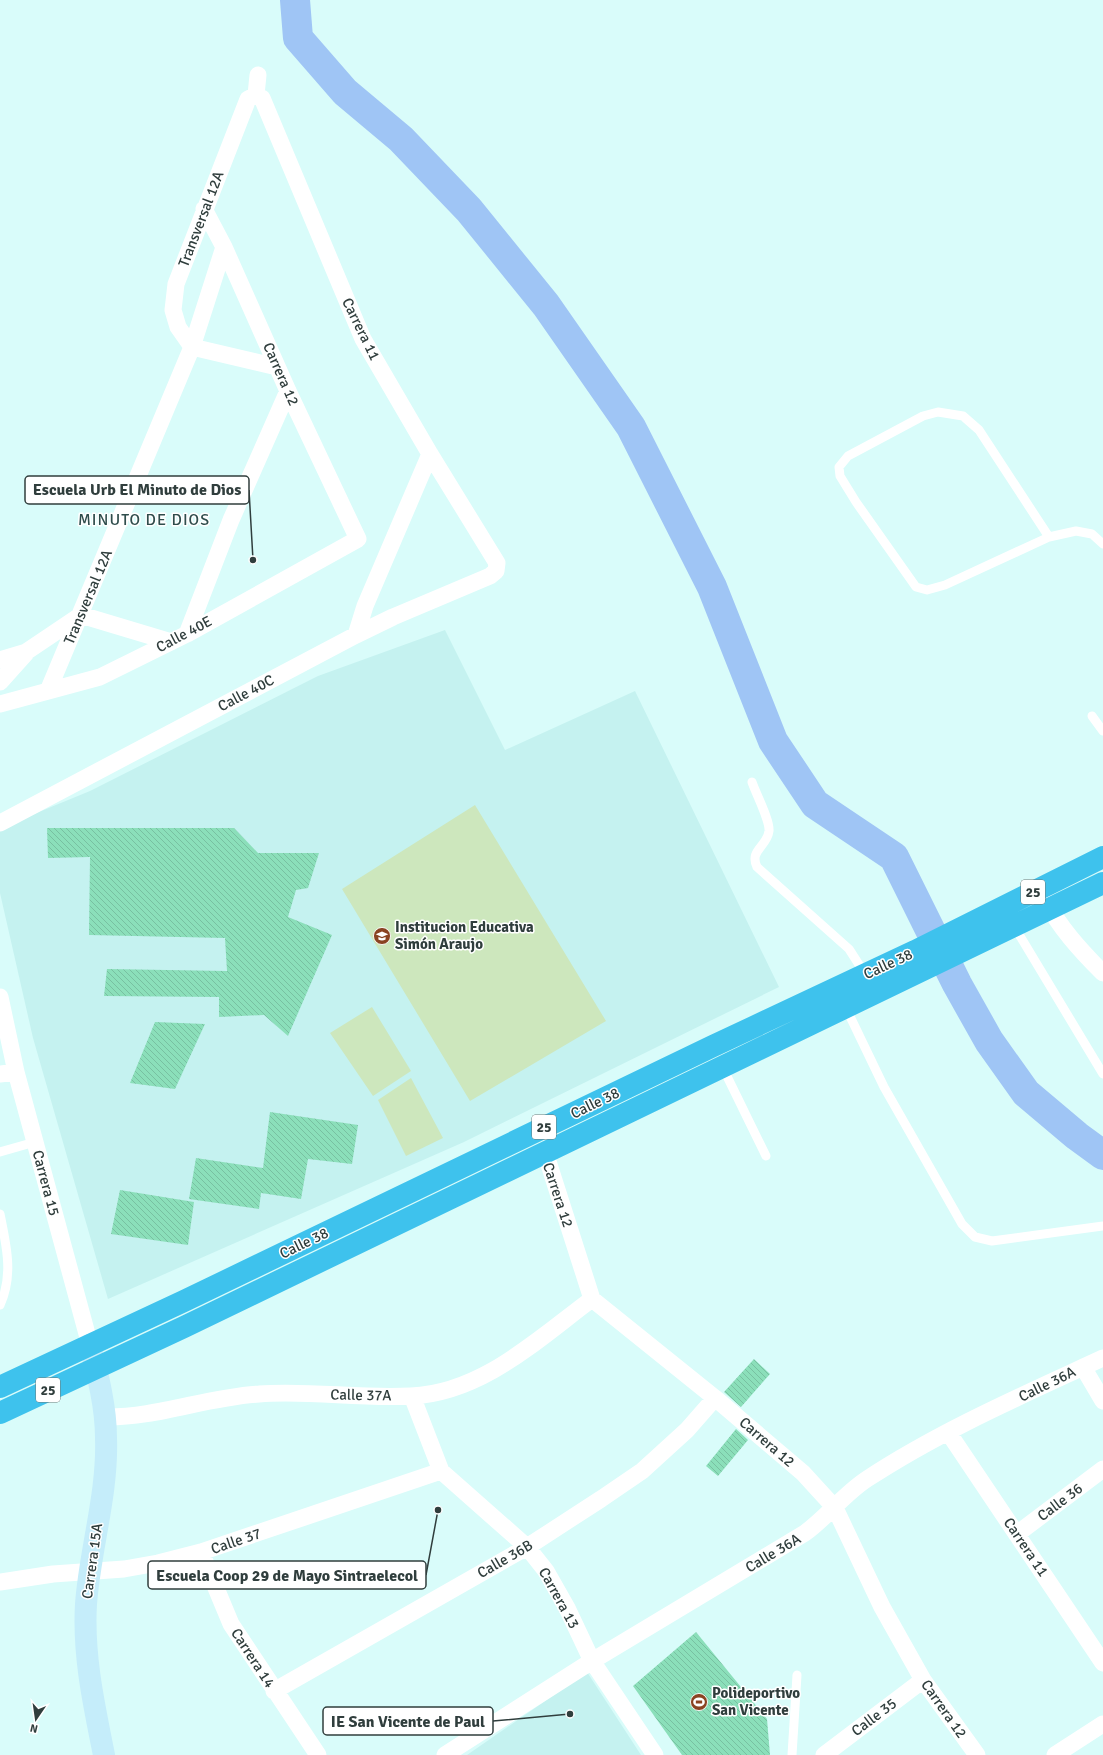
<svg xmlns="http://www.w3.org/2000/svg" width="1103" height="1755" viewBox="0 0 1103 1755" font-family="Signika,sans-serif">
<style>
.built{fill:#c5f2f0}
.grass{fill:#cde7bd}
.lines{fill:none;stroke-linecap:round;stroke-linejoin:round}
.river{stroke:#9fc5f5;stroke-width:30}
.building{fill:url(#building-back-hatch)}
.lane{stroke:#fff;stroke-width:9}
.street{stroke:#fff;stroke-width:17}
.secondary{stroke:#c5edfa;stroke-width:22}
.highway{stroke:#3ec2ed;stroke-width:22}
.labels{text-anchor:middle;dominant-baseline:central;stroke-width:3;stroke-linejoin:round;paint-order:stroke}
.shield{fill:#fff;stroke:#6e7877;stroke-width:1}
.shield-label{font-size:14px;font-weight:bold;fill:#303e3d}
.street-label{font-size:15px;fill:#303e3d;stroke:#fff}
.poi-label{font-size:15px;font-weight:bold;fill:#303e3d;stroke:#fff;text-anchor:start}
.neighbourhood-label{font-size:16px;letter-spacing:1px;fill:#2f4d4c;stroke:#fff}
.leader{fill:none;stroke:#303e3d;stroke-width:1.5}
.callout-dot{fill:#303e3d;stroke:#fff;stroke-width:1.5}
.callout{fill:#fff;stroke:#303e3d;stroke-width:1.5}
.callout-label{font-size:16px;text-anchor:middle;font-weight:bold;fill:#303e3d}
</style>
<defs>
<pattern id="building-back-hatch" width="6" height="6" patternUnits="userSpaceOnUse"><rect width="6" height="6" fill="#8bdfba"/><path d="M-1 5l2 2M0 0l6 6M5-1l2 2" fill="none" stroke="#78c0a1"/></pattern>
</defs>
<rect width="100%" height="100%" fill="#d9fcfa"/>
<path class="built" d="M445,630L505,750L635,691L779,987L464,1142L108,1299L33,1038L0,893V828L90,791L318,676Z
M587,1672L641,1755H467Z"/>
<path class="grass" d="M475,805L606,1021L470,1101L342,889Z
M372,1007L411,1071L373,1096L330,1033Z
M411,1078L443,1138L406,1156L378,1100Z"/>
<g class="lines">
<path class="river" d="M295,0L298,38L345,92L401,139L469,210L546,305L631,427L712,587L773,741L815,804L894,857L957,984L989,1041L1026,1093L1077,1136L1103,1155"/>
</g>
<path class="building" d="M47,828H234L258,853H319L308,888L296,890L288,917L332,935L288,1036L264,1015L219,1017V997L104,996L107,969L227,971L225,938L89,935L90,857L48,858Z
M155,1022L205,1024L175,1089L130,1083Z
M270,1112L358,1125L352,1164L308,1159L301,1199L261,1193L259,1209L189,1199L196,1158L263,1168Z
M120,1190L194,1202L188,1245L111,1234Z
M754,1359L770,1374L741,1407L724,1392Z
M736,1429L748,1440L718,1476L706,1466Z
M696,1632L767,1719L770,1755H682L633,1686Z"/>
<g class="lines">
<path class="lane" d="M1049,537L979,430L963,416L938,412L923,416L848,456L839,467L840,476L856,502L916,587L927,590L945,585L1049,537L1076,531L1092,534L1103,544
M1092,716L1103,731
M752,782C756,794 770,820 769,831C767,847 749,850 757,867L849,949L865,974
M1014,926L1103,1074
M846,1008L884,1087L962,1224L975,1237L992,1241L1103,1226
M722,1066L766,1156
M0,1152L35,1142
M0,1214C6,1244 14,1275 0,1305
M792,1755L797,1675"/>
<path class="street" d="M256,95L248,99L176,284L173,310L178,327L192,347L277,367
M187,634L231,520L288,391
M356,635L365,606L430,454
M0,660L26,652L81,615L171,642
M0,682L26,653
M48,691L192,347L224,247
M0,704L100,677L187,634L358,539L288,391L224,247L204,209
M0,823L356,635L393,617L490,576L496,571L497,563L430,454L363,339L262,98L256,95L258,75
M1044,898C1059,927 1080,950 1103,973
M0,997L16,1072L90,1345
M0,1074L16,1072
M545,1152L592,1299L715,1398L803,1473L835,1508L882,1607L923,1680L977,1755
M1083,1367L1103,1401
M412,1396L441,1471L527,1547L546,1571L567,1608L592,1661L655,1755
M104,1417C157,1418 206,1397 259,1394C309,1390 360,1399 411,1396C482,1393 538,1339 592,1299
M948,1432L1103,1663
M1017,1534L1103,1469
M201,1552L231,1624L318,1755
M0,1582L53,1574L124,1569L158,1563L201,1552L441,1471
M274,1691L527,1547L601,1499L642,1471L687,1430L715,1398
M445,1755L592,1661L805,1533C827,1517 844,1494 867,1479C940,1431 1023,1395 1103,1358
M824,1755L923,1680
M1055,1755L1103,1724"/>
<path class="secondary" d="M90,1345C98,1376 106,1407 106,1438C108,1494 90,1549 86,1604C83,1656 94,1705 104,1755"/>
<path class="highway" d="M0,1387L184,1301L713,1046L915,951L1103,857
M0,1413L184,1327L1103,883"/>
</g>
<defs>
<g id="university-disc" transform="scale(0.9)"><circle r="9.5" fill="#8a4322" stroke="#fff"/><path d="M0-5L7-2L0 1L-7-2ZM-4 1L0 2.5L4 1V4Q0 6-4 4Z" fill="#fff"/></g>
<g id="stadium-disc" transform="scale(0.9)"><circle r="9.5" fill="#8a4322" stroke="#fff"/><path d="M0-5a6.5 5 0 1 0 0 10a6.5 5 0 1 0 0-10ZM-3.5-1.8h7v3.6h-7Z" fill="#fff"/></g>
</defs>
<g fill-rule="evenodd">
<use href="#university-disc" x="382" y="936"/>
<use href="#stadium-disc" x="699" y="1702"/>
</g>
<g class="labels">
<g class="shield">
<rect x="1021" y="880" width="24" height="24" rx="3"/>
<rect x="532" y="1115" width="24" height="24" rx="3"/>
<rect x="36" y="1378" width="24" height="24" rx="3"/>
</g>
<g class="shield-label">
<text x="1033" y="892">25</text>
<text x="544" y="1127">25</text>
<text x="48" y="1390">25</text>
</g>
<g class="street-label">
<text transform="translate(201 219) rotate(-69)">Transversal 12A</text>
<text transform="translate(361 329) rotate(64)">Carrera 11</text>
<text transform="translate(281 374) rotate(66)">Carrera 12</text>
<text transform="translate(88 597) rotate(-67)">Transversal 12A</text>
<text transform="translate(184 634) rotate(-28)">Calle 40E</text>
<text transform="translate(246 693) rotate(-28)">Calle 40C</text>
<text transform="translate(888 964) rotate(-25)">Calle 38</text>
<text transform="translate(595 1103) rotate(-26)">Calle 38</text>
<text transform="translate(46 1183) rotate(75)">Carrera 15</text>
<text transform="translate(558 1195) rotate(72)">Carrera 12</text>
<text transform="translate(304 1243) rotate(-26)">Calle 38</text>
<text transform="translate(1047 1384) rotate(-26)">Calle 36A</text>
<text transform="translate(361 1395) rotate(1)">Calle 37A</text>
<text transform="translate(767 1442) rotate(41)">Carrera 12</text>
<text transform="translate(1060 1502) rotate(-37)">Calle 36</text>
<text transform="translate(236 1541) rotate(-19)">Calle 37</text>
<text transform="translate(1026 1547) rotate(56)">Carrera 11</text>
<text transform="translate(773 1553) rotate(-31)">Calle 36A</text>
<text transform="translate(505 1559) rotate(-30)">Calle 36B</text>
<text transform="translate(92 1561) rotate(-82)">Carrera 15A</text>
<text transform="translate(559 1598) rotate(61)">Carrera 13</text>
<text transform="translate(253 1658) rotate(57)">Carrera 14</text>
<text transform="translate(944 1709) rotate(55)">Carrera 12</text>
<text transform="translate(874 1717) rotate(-37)">Calle 35</text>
</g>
<g class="poi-label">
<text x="395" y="927">Institucion Educativa<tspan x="395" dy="17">Simón Araujo</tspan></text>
<text x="712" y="1693">Polideportivo<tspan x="712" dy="17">San Vicente</tspan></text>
</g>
<g class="neighbourhood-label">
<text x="144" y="520">MINUTO DE DIOS</text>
</g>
</g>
<path class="leader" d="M253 560L249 490M438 1510L426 1575M570 1714L493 1721"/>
<g class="callout-dot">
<circle cx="253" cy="560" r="4"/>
<circle cx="438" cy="1510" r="4"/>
<circle cx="570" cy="1714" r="4"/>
</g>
<g class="callout">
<rect x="25" y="476" width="224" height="28" rx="4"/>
<rect x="148" y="1561" width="278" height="28" rx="4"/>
<rect x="323" y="1707" width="170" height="28" rx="4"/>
</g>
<g class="callout-label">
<text x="137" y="495">Escuela Urb El Minuto de Dios</text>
<text x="287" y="1581">Escuela Coop 29 de Mayo Sintraelecol</text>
<text x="408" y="1727">IE San Vicente de Paul</text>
</g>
<g transform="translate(36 1719) rotate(193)" stroke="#ffffff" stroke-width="3" paint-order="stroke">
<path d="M0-3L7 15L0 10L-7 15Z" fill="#303e3d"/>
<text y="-6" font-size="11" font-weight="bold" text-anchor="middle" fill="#303e3d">N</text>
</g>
</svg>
